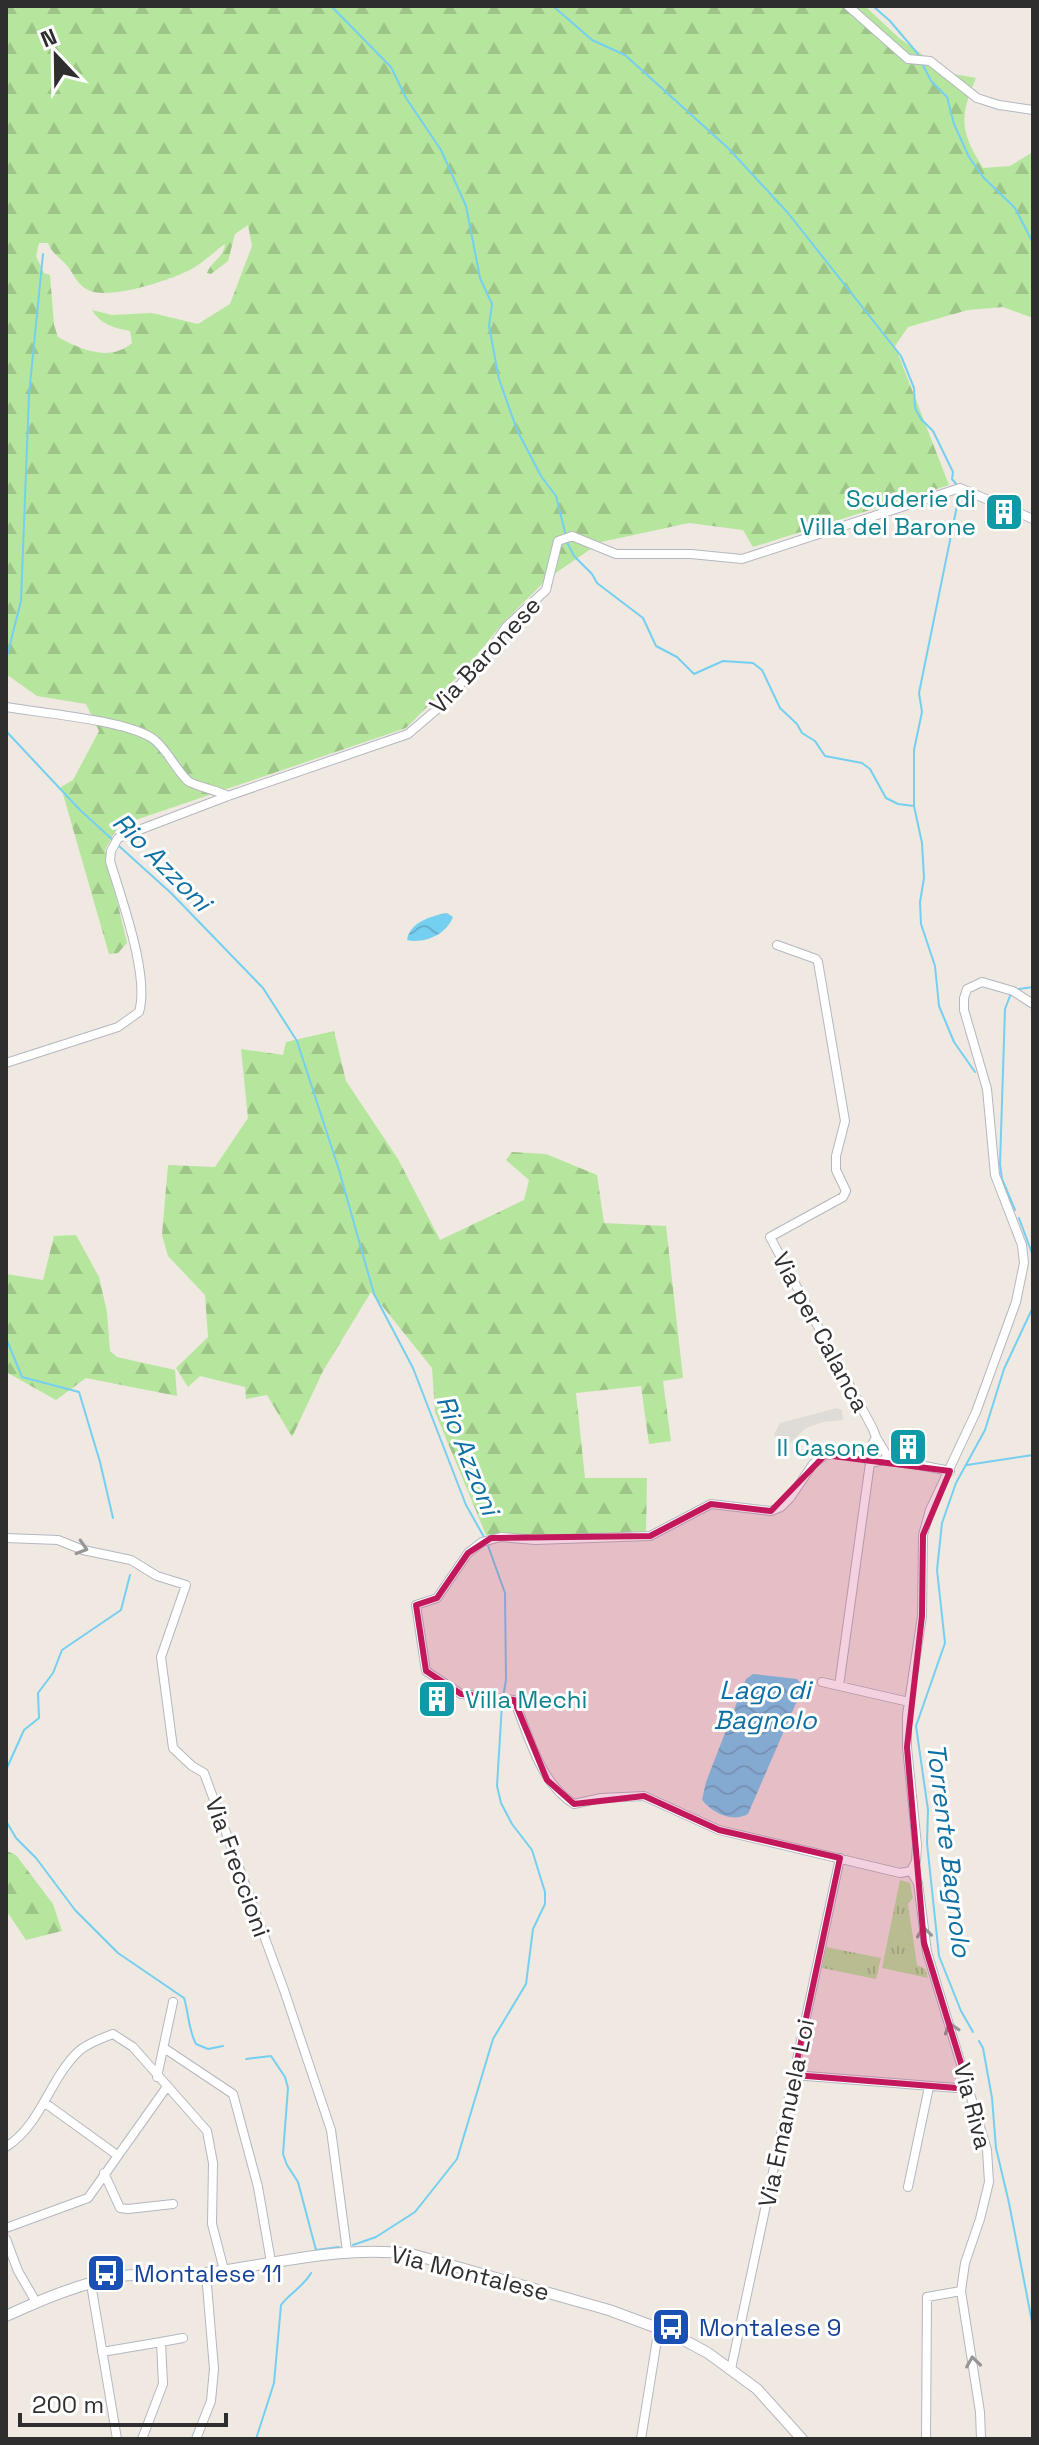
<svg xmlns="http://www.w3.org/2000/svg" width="1039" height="2445" viewBox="0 0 1039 2445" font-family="'Space Grotesk',sans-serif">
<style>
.grass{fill:url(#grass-tufts)}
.forest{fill:url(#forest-firs);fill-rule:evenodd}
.plaza{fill:#dfdcd8}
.water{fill:url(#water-waves)}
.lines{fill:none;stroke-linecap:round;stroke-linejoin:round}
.stream{stroke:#75cff0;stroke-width:2}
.minor-casing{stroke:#b4b7c1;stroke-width:10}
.tertiary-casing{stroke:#b4b7c1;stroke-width:12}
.minor{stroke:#fff;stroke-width:8}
.tertiary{stroke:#fff;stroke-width:10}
.oneway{stroke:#969696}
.marked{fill:#c2185b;fill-opacity:0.2;stroke:#c2185b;stroke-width:6;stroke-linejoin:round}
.labels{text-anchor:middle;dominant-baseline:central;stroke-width:6;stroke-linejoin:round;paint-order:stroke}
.culture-label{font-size:24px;fill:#0d838f;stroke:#fff;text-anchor:end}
.street-label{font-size:24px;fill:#2e2e2e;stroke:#fff}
.transit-label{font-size:24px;fill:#164399;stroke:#fff;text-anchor:start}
.water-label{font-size:26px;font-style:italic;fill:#0d6fa3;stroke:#fff}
</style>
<defs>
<pattern id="grass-tufts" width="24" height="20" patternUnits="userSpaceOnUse" patternTransform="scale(2)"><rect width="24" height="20" fill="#b6e59e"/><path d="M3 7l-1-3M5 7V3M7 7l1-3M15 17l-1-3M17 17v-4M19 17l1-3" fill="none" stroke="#9dc588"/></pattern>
<pattern id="forest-firs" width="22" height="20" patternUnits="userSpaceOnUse" patternTransform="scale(2)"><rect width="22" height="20" fill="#b6e59e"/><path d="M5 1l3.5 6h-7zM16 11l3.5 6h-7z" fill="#9dc588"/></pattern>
<pattern id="water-waves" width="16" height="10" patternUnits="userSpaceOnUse" patternTransform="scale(2)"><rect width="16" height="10" fill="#75cff0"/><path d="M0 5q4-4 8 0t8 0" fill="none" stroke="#66b2ce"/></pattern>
</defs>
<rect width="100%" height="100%" fill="#efe9e1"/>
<path class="grass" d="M900,1880L910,1883L913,1898L908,1904L917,1965L925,1969L928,1978L882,1968Z
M826,1947L881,1958L876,1979L822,1968Z"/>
<path class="forest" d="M6,6H865L899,38L948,73L976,78C959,118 960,131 983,168L1010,166L1033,152V318L1003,307L968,310L908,327L895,346L949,485L753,547L743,530L689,523L601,542L547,579L502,624L469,665L406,728L118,826L105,850L127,943L118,953L109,954L61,787L73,780L99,731L86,704L37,696L6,674ZM248,225L252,246L230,304L198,324L152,313L112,315L92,310C100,324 114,328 130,331L132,343C110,362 81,350 58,337L54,325L50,275L44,273L36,256L39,243H48C52,254 61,258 68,267C75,276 77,284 88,290C108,301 176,279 195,267C206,260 215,251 225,244C224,257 211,262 207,273L211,274L228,261L235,234Z
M334,1031L346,1081L398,1159L440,1240L524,1200L529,1180L506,1160L512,1152L546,1154L597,1175L604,1223L666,1226L683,1378L663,1381L671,1441L649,1444L641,1386L576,1393L585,1478H647L646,1533L486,1535L435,1412L432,1368L371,1292L323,1371L292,1437L267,1395L246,1399L245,1387L200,1376L188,1387L176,1368L208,1337L205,1295L168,1256L162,1235L168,1165L215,1167L248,1118L241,1049L283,1055L286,1042Z
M76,1235L99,1277L107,1312L110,1351L117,1357L175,1370L177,1396L86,1378L56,1400L6,1372V1274L43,1280L54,1236Z
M6,1851L16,1855L53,1904L62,1931L26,1940L6,1910Z"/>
<path class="plaza" d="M837,1408L842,1410L843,1420L823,1422L806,1428L788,1445L780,1444L776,1440L774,1434L780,1423Z"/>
<path class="water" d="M447,913L453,917C446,935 424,944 407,940C410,922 431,916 447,913Z
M753,1674L797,1679L801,1684L800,1694L748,1814C732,1823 713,1813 702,1800L706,1782L746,1679Z"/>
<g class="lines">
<path class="stream" d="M331,6L391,67L406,98L441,150L466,206L480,278L492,304L489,326L499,379L517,430L541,476L556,496L566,536
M553,6L592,40L625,55L728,148L788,213L901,356L914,388L915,408L921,419L933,431L953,472L952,479L957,485
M873,6L890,21L918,54
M923,65L931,81L947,97L954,124L969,157L983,177L1015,208L1033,243
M567,542L574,556L592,574L597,583L643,618L656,646L677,657L694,674L723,661L753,663L762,670L780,708L797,724L802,733L815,741L825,756L862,763L870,769L886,798L898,804L914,806L922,843L924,878L920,902L921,924L935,966L939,1006L954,1042L975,1072
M6,660L21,601L29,395L43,254
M6,731L80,810L114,841
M914,806V750L922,712L919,693L960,491
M119,846L171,893L263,988L297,1041L339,1170L374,1294L413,1368L466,1505L484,1537
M1019,989L1033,987
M1014,993L1010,996L1005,1009L1000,1164L1002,1179L1015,1210
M1019,1218L1033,1256
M6,1338L22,1377L79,1392L100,1462L113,1518
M967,1465L1033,1455
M487,1543L505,1593L506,1680L503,1697
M6,1770L24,1730L39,1718L38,1693L53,1673L62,1650L121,1610L130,1575
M6,1821L16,1838L36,1858L75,1910L118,1953L184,1998C189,2014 188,2029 196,2044L208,2049L223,2046
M973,2032L961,2011L939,1956L927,1843L928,1810L916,1726L945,1643L937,1570L942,1523L956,1483L985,1430L1004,1369L1033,1307
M979,2041L983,2048L992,2098L996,2148L1009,2203L1033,2327
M246,2059L271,2056L285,2077L288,2088L283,2154L287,2165L298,2182L316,2250L339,2247
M353,2245L376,2237L415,2212L457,2159L493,2039L526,1984L533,1929L545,1904V1892L532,1850L512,1824L501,1803L497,1786L502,1704
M256,2439L274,2383L281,2305C290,2293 304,2286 311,2273"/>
<g class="minor-casing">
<path id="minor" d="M848,6L908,59L930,61L977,98L999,105L1033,110
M6,707C41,713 124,720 152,738C166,747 175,769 188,781C194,786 217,790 228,796
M777,945L816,959L818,962L845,1121L836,1156V1170L846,1191L843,1197L770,1237L873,1429L876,1437L866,1458
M6,1063L118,1027L139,1012C150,976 121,898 110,861L111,851L118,838L228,796L408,734L435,711L485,658L506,627L546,590L558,541L572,536L616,554H691L742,559L960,488L1033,519
M876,1437L889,1459
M6,1538L58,1540L83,1550L131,1560L157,1576L186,1585L161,1657L173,1748L192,1766L204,1773L284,1990L331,2130L347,2251
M822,1682L909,1702
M839,1686L870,1463
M911,1871L900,1873L719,1830L644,1796L601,1798L574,1804C540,1783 529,1736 514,1700L461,1694L426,1671L416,1605L437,1598L468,1553L482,1542L501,1537L535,1540L650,1536L711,1504L771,1511L781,1507L790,1498L813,1464L825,1455L843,1453L866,1458L870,1463L889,1459L950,1471
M911,1871L916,1861L917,1845L907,1747V1715L922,1616L923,1535L930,1510L976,1412L1016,1302L1024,1263L1022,1245L995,1175L987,1089L964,1010V998L967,989L982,982L1013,991L1033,1004
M911,1871L918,1883L927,1952L987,2150L989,2182L980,2219L965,2263L961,2291L980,2412L981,2439
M164,2048L233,2094L258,2187L271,2262
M794,2075L969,2089
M157,2077L173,2002
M45,2103L117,2155
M6,2147C42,2124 49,2079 79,2051C88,2043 102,2038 113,2034L133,2047L207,2131L213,2163L212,2224L224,2270
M104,2173L120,2208L128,2209L173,2204
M908,2187L929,2087
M6,2228L88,2198L166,2088
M6,2239L18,2271L36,2302
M91,2284L117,2439
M161,2342L183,2338
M102,2352L161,2342L163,2384L142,2439
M731,2369L840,1858
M196,2439L211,2401L214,2369L206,2273
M641,2439L659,2327
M926,2439L927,2297L961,2291"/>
</g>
<g class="tertiary-casing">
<path id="tertiary" d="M6,2316C43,2299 81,2283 121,2276C149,2272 178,2277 206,2273C276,2264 341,2245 411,2254L609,2310L671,2333L708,2353L757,2389L802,2439"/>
</g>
<use href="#minor" class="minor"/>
<use href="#tertiary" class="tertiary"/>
</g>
<defs><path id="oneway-chevron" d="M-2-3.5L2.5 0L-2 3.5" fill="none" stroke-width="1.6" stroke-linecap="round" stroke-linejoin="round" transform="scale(2)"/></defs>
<g class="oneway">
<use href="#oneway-chevron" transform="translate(82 1548) rotate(17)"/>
<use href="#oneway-chevron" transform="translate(924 1932) rotate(-97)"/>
<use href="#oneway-chevron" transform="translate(951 2028) rotate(-107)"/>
<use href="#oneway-chevron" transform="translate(973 2362) rotate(-98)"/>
</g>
<path class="marked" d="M825,1455L950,1471L923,1535L922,1616L907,1747L924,1943L969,2089L794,2075L840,1858L719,1830L644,1796L574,1804L547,1780L514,1700L461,1694L426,1671L416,1605L437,1598L468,1553L491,1538L650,1536L711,1504L771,1511Z"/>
<defs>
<g id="building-square" transform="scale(2)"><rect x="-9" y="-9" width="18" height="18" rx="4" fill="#0f9aa8" stroke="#fff"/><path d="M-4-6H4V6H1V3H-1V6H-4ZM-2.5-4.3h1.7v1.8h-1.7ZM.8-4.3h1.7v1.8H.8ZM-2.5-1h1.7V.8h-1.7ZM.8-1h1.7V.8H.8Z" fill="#fff"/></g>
<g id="bus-square" transform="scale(2)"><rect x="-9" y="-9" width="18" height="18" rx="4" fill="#1a4fb4" stroke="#fff"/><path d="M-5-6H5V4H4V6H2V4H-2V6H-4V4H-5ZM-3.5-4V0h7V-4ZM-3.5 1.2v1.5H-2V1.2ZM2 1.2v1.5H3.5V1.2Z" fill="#fff"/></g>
</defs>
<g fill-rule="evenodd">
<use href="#building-square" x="1004" y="512"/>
<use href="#building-square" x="908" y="1447"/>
<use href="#building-square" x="437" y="1699"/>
<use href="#bus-square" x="106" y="2273"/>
<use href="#bus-square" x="671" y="2327"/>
</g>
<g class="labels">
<g class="culture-label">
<text x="976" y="498">Scuderie di<tspan x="976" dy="28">Villa del Barone</tspan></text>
<text x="880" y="1447">Il Casone</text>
<text x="465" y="1699" text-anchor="start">Villa Mechi</text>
</g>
<g class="street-label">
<text transform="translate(485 655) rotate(-47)">Via Baronese</text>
<text transform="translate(821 1332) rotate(62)">Via per Calanca</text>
<text transform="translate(238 1867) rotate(70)">Via Freccioni</text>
<text transform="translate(973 2106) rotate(75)">Via Riva</text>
<text transform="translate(786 2113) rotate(-78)">Via Emanuela Loi</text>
<text transform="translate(470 2273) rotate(14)">Via Montalese</text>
</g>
<g class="transit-label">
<text x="134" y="2273">Montalese 11</text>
<text x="699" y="2327">Montalese 9</text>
</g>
<g class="water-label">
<text transform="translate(162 862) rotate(45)">Rio Azzoni</text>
<text transform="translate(468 1455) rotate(68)">Rio Azzoni</text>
<text x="765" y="1690">Lago di<tspan x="765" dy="30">Bagnolo</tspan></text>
<text transform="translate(949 1850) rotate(83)">Torrente Bagnolo</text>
</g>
</g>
<rect width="1039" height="2445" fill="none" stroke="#2e2e2e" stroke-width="16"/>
<g transform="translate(56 56) rotate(338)" stroke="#ffffff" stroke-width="6" paint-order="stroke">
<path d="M0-6L14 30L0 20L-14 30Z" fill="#2e2e2e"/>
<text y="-12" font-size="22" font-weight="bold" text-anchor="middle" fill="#2e2e2e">N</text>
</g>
<path d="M20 2413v12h206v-12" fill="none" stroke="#2e2e2e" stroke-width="4"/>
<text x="32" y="2413" font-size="24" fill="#2e2e2e" stroke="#ffffff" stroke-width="6" paint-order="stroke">200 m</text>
</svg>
